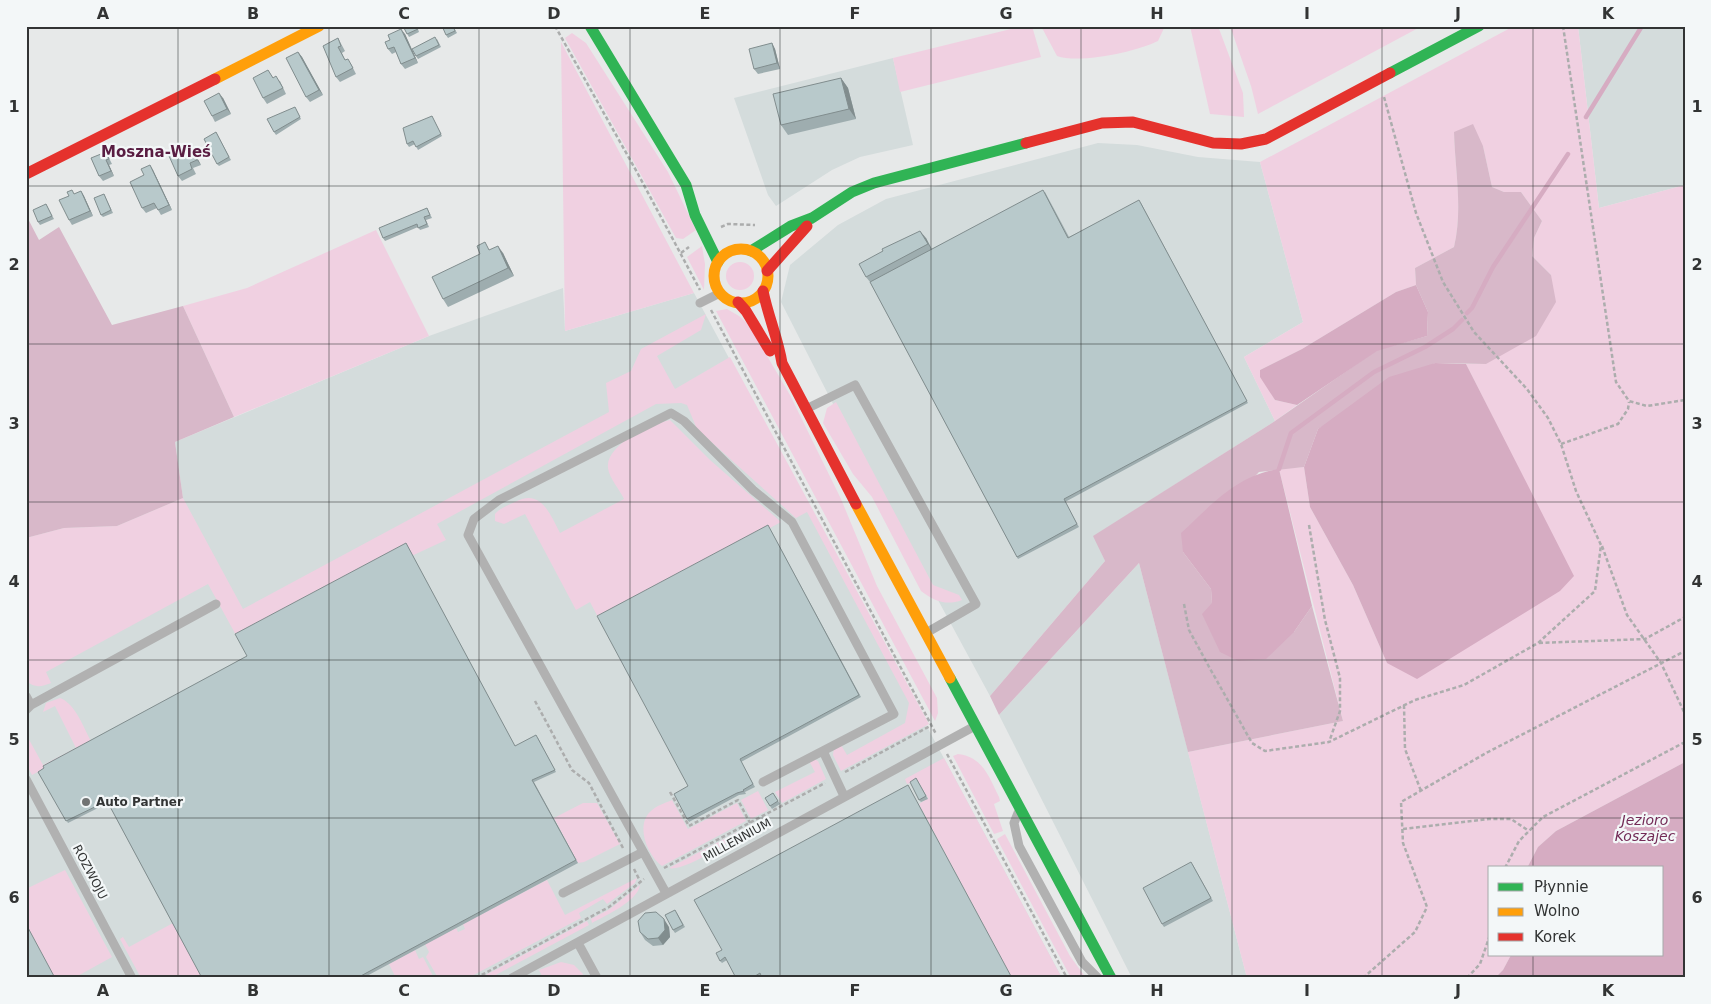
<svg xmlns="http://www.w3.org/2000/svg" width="1711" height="1004" viewBox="0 0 1711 1004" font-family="'DejaVu Sans',sans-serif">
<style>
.built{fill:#d4dcdc}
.green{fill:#f0d0e1}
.forest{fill:#d8b8c9}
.water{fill:#d6acc2}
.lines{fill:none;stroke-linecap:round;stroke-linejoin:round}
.stream{stroke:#d6acc2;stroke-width:4.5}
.path{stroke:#acadad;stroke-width:2.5;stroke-dasharray:4 2.5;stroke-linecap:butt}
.lane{stroke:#b1b1b1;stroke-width:9}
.fast{stroke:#30b455;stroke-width:11}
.slow{stroke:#ff9f0a;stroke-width:11}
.jam{stroke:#e5322d;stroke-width:11}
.wall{fill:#9eadaf}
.shaded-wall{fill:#818d8e}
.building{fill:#b8c9cb;stroke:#818d8e}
.grid{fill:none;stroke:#323434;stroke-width:1;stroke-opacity:0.55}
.poi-dot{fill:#717373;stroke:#f3f7f8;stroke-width:2}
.labels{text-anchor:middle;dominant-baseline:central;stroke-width:4.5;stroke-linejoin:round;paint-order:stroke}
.poi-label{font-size:12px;font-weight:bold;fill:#323434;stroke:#f3f7f8;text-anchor:start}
.street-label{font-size:12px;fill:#323434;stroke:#f3f7f8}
.water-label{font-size:14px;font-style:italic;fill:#732b57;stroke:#f3f7f8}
.quarter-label{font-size:15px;font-weight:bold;fill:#591d42;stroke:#f3f7f8}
.neatline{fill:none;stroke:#323434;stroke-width:2}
.grid-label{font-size:16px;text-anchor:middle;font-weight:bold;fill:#323434}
</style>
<rect width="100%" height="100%" fill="#e7e9e9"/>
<path class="built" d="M1578,26H1685V185L1599,208Z
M893,58L913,145L860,157L832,170L776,206L768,195L734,98Z
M1098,143L1137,145L1198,157L1260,162L1303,322L1244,357L1275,421L1094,536L1105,561L990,696L854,445L781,302L790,265L838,225L886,199Z
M563,288L565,331L694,293L1062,978H26V654L183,498L175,442L429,336Z
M1139,563L1247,978H1132L999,715Z"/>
<path class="green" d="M1023,26H1032L1041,57L900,92L893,58Z
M1041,26H1165L1158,41C1136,52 1079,64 1057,56Z
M1190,26H1218L1243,93L1244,117L1210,114Z
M1230,26H1422L1258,114L1251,86Z
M1514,26H1578L1599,208L1685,185V762L1556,831L1538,847L1527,868H1490V955H1511L1503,970L1495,978H1247L1188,752L1343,721L1279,469L1304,467L1310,507L1353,585L1387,663L1573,577L1466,364H1486L1551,275L1532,256L1534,238L1542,221L1521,192H1504L1492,187L1483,146L1454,132C1455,171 1463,209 1454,247L1415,268L1416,285L1396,292L1302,349L1260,370L1275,400L1297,405L1275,421L1244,357L1303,322L1260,162Z
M572,33L586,43L668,172L696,230L683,239L676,238L565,38Z
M561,42L694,293L565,331Z
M376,230L429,336L234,417L183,306L247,288Z
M702,246L705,264L704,290L687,257Z
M726 276a14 14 0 1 1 28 0a14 14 0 1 1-28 0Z
M727,309L739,316L749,325L790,395L841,499L877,586L937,698L938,713L935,721L716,311Z
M706,314L701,330L657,356L675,389L730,357L929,724L841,771L833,755L834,748L841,745L847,755L905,723L909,703L807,512L796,518L697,429L687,405L681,403L656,404L437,524L446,540L237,637L208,584L46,672L51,683C41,687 35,688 26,681V538L64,528L117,526L183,498L243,609L609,412L606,383L631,371L641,349Z
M836,402L933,585L959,595L962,600C946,606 934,601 921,591L872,497L853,474L823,423L827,408Z
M670,420L710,460L781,522L599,619L590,602L576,610L525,514L504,524L495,521V514C500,508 508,505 515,502C541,488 550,514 560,533L624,499C620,490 609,478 608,468C605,445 651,424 670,420Z
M60,698C76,704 84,729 92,743L32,775L26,764V734L43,765L76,748L55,706L43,712L46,703Z
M958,754C983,757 989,777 999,797L1000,801L994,804L1003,831L994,834L953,756Z
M944,758L1062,978H1012L919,804L928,798L918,781L907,784L905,779Z
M814,759L818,761L826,779L782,803L775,792L815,772L809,761Z
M758,791L768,810L751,819L741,800Z
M672,800L688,829L737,803L746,821L662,866C647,855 635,825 651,811C656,806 665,803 672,800Z
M583,803H597L620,844L584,862L578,863L554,818Z
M749,826C740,836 683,873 669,868Z
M1005,834L1070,956L1086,978H1071L997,839Z
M65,870L112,957L74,978H55L26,925V889Z
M637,878L635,883L607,904L603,899L579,913L581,918L468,978H438L426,957L429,952L425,944L456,928L458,932L465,929L463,924L547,880L565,915Z
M640,885C638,901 605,916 592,923L591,919L610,909Z
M587,921L589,925L490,978H480Z
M173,923L202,976L141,978L120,939L123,937L129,947Z
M415,950L419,959L423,957L434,978H396L389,964Z
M561,962L574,965L583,974L582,978H543L539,970Z"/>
<path class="forest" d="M1473,124L1483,146L1492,187L1504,192H1521L1542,221L1534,238L1532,256L1551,275L1556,302L1536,336L1486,364L1435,363L1318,429L1304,467L1259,472L1183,552L1211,589L1212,603L1294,632L1312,606L1343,721L1188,752L1139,563L999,715L990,696L1105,561L1093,536L1275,421L1377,350L1427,336L1428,312L1416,285L1415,268L1454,247C1463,209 1455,171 1454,132Z
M26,215L39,240L59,227L112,325L183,306L234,417L175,442L183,498L117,526L64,528L26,538Z"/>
<path class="water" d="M1416,285L1428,312L1427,336L1377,351L1297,405L1275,400L1260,377V370L1302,349L1396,292Z
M1435,363L1466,364L1574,576L1560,591L1417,679L1387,663L1353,585L1310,507L1304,467L1318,429L1389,377Z
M1279,469L1312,606L1294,632L1266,659L1238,661L1220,652L1202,614L1212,603L1211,589L1183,552L1181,533C1212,505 1235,476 1279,469Z
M1685,762V978H1495L1503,970L1511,955H1662V868H1527L1538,847L1556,831Z"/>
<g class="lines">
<path class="stream" d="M1586,117L1642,26
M1467,313L1472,308L1493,267L1568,154
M1279,469L1291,433L1374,372L1425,347L1453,329L1462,320"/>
<path class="path" d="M555,26L638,174L700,290
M1563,26L1616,382L1629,401L1647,406L1685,400
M721,227L728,224L755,225
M681,253L689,247
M711,310L936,734
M1561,444L1618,424L1628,409L1629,402
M1309,525L1325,620L1340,678V711L1329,742
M1602,546L1627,615L1661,663L1685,714
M1184,604L1189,630L1208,665L1252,743L1265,751L1329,742L1415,700L1464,685L1538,643L1595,591L1601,545L1576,491L1561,444L1548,418L1527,389L1474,332L1443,282L1416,213L1384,97
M1539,643L1645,639L1685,617
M535,701L572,770L589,783L623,848
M1404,705L1405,749L1421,791
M947,754L1067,978
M845,772L932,725
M670,792L689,826L738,800L750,823
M1403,829L1489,819H1511L1529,831
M664,868L825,783
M1505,868L1519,841L1543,817L1685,742
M634,869L640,881
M476,978L609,907L644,879
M1363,978L1415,932L1427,907L1403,843L1401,802L1488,752L1685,651
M1467,978L1480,964L1490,935"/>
<path class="lane" d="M700,303L720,293
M806,409L855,385L976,604L926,633
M26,696L31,705L26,710
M31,705L216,604
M823,751L844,796
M26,779L132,978
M1018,813L1014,823L1019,846L1082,962L1098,978
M563,893L643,852
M666,893L468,535L474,519L499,500L671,413L684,421L753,490L792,522L894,714L763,782
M578,943L597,978
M512,978L975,726"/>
<path class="fast" d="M590,26L686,185L695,215L718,262
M1390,73L1479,26
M751,251L791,226L812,218L852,192L874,183L1026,143
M950,678L1111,978"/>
<path class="slow" d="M215,79L319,26
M714 276a27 27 0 1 1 54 0a27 27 0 1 1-54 0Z
M856,504L950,678"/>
<path class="jam" d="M1026,143L1102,123L1133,122L1213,143L1241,144L1266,139L1390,73
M26,174L215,79
M767,271L807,226
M763,291C768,316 778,338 782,363L856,504
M738,302L746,311L770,351"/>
</g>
<path class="wall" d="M403,26H417L419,32L409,37Z
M453,26L457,33L448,38L446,35Z
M405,34L418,63L405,69L401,64L396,52L392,54L388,49Z
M338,38L345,51L342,53L345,60L351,64L356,74L340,82L336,77Z
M437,39L441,47L418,59L416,56Z
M772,43L775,49L780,69L758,74L754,69Z
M298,52L302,57L323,95L310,102L306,97Z
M268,70L273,78L280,81L286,94L267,104L263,98Z
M841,78L848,88L856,119L788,135L781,125Z
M223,98L231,114L215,122L212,116Z
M296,109L301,119L276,135L274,132Z
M432,116L442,136L418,150L415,144L409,147L407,144Z
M216,132L231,160L219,166L217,164Z
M191,146L194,152L201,165L193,168L196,174L182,181L178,176Z
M91,158H109L112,164L109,165L114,176L103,181L99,176Z
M150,165L153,170L172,210L161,215L157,208L146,213L142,208L144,175Z
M81,191L84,196L93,216L72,225L69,220L75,194Z
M1045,192L1069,237L1141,203L1248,403L1065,502L1079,527L1018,559L870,282L866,277L926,238L932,249Z
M104,194L113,213L103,217L101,215Z
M46,204L54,219L40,225L38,222Z
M427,208L432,218L426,220L429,227L420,230L418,227L385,241L383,238Z
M490,250L503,253L514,276L448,307L443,299Z
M769,527L861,697L741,762L755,787L745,792L746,794L739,795L689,822L687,819L688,786Z
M406,543L515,746L538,738L556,772L534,782L578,863L363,978H202L108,803L68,823L38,772L247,656Z
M916,778L928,799L921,802L919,800Z
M908,785L761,976L758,978H736L727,960L722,963L720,961L722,950Z
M773,793L780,804L772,809L765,798Z
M1193,865L1213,901L1164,927L1162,924Z
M677,913L685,927L675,933L673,930Z
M669,927L670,937L663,945L653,946L645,940L640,932Z"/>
<path class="shaded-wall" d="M401,29L405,34L418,63L415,58Z
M772,43L775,49L780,69L777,63Z
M298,52L302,57L323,95L319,90Z
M841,78L848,88L856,119L849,109Z
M219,93L223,98L231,114L227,109Z
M191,146L194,152L201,165L197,160Z
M106,160L109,165L114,176L111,171Z
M150,165L153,170L172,210L169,205Z
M81,191L84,196L93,216L90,211Z
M920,231L926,238L933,252L928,244Z
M498,246L503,253L514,276L508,268Z
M664,919L669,927L670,937L663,945L658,938Z"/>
<path class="building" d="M403,26H416L418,29L407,34Z
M442,26H453L455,31L446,35Z
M401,29L415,58L401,64L394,47L388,49L385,42L390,40L388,35Z
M435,37L439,45L416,56L412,49Z
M338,38L341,46L338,47L345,60L348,59L353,68L336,77L323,46Z
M772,43L777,63L754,69L749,49Z
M298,52L319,90L306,97L286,58Z
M268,70L273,78L276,76L283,88L263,98L253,78Z
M841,78L849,109L781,125L773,94Z
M219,93L227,109L212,116L204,101Z
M295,107L300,117L274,132L267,119Z
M432,116L441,134L416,147L413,141L407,144L403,128Z
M216,132L229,157L217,164L204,139Z
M191,146L197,160L190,163L192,169L178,176L169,156Z
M106,152L109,159L106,160L111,171L99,176L91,158Z
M150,165L169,205L158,210L154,203L142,208L130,182L144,175L141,169Z
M72,190L74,194L81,191L90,211L69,220L59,200L69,196L67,192Z
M1043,190L1068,238L1139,200L1247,401L1064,499L1077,524L1017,557L870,282Z
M104,194L111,210L101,215L94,198Z
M46,204L52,216L38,222L33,210Z
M427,208L430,215L424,217L427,224L418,228L417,224L383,238L379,228Z
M920,231L928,244L866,277L859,264L883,251L882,249Z
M485,242L489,250L498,246L508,268L443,299L432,277L480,254L477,246Z
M768,525L859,695L740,759L753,784L743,790L744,791L737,793L687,819L674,794L688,786L597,616Z
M406,543L515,746L536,735L555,770L532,780L576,860L357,978H202L107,801L66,821L38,772L44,768L43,766L247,656L235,634Z
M916,778L926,796L919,800L910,782Z
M908,785L1012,978H762L760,973L752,978H736L725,957L720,961L716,953L722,950L694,900Z
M773,793L778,801L770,806L765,798Z
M1191,862L1211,898L1162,924L1143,888Z
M675,910L683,925L673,930L665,915Z
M656,912L664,919L665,930L658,938L648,939L640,932L638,921L645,913Z
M26,924L55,978H26Z"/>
<path class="grid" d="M178,26V978M329,26V978M479,26V978M630,26V978M780,26V978M931,26V978M1081,26V978M1232,26V978M1382,26V978M1533,26V868M26,186H1685M26,344H1685M26,502H1685M26,660H1685M26,818H1685M1533,955V978"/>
<circle class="poi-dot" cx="86" cy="802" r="5"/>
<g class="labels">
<g class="poi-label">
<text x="96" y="802">Auto Partner</text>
</g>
<g class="street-label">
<text transform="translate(737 840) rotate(-29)">MILLENNIUM</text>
<text transform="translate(90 872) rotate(62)">ROZWOJU</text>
</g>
<g class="water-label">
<text x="1645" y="820">Jezioro<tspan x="1645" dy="16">Koszajec</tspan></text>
</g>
<g class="quarter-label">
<text x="156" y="152">Moszna-Wieś</text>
</g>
</g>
<rect width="1711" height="1004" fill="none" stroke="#f3f7f8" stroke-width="55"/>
<rect x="1488" y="866" width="175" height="90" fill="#f3f7f8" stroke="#a6a9aa"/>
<rect x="1498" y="883" width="25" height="8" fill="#30b455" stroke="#a6a9aa"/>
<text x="1534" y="892" font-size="15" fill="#323434">Płynnie</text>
<rect x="1498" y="908" width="25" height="8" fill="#ff9f0a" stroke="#a6a9aa"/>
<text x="1534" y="916" font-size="15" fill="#323434">Wolno</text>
<rect x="1498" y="933" width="25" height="8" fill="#e5322d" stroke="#a6a9aa"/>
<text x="1534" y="942" font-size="15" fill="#323434">Korek</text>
<rect x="28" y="28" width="1656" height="948" class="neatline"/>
<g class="grid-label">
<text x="103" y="19">A</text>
<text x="253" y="19">B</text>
<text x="404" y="19">C</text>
<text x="554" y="19">D</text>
<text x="705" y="19">E</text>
<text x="855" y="19">F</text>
<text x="1006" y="19">G</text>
<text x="1157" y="19">H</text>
<text x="1307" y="19">I</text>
<text x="1458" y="19">J</text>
<text x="1608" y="19">K</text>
<text x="14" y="112">1</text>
<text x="1697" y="112">1</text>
<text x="14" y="270">2</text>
<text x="1697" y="270">2</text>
<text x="14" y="429">3</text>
<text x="1697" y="429">3</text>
<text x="14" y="587">4</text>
<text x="1697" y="587">4</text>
<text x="14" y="745">5</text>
<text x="1697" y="745">5</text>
<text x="14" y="903">6</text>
<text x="1697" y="903">6</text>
<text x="103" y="996">A</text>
<text x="253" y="996">B</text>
<text x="404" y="996">C</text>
<text x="554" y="996">D</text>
<text x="705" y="996">E</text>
<text x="855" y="996">F</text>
<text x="1006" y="996">G</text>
<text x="1157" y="996">H</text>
<text x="1307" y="996">I</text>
<text x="1458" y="996">J</text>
<text x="1608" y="996">K</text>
</g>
</svg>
